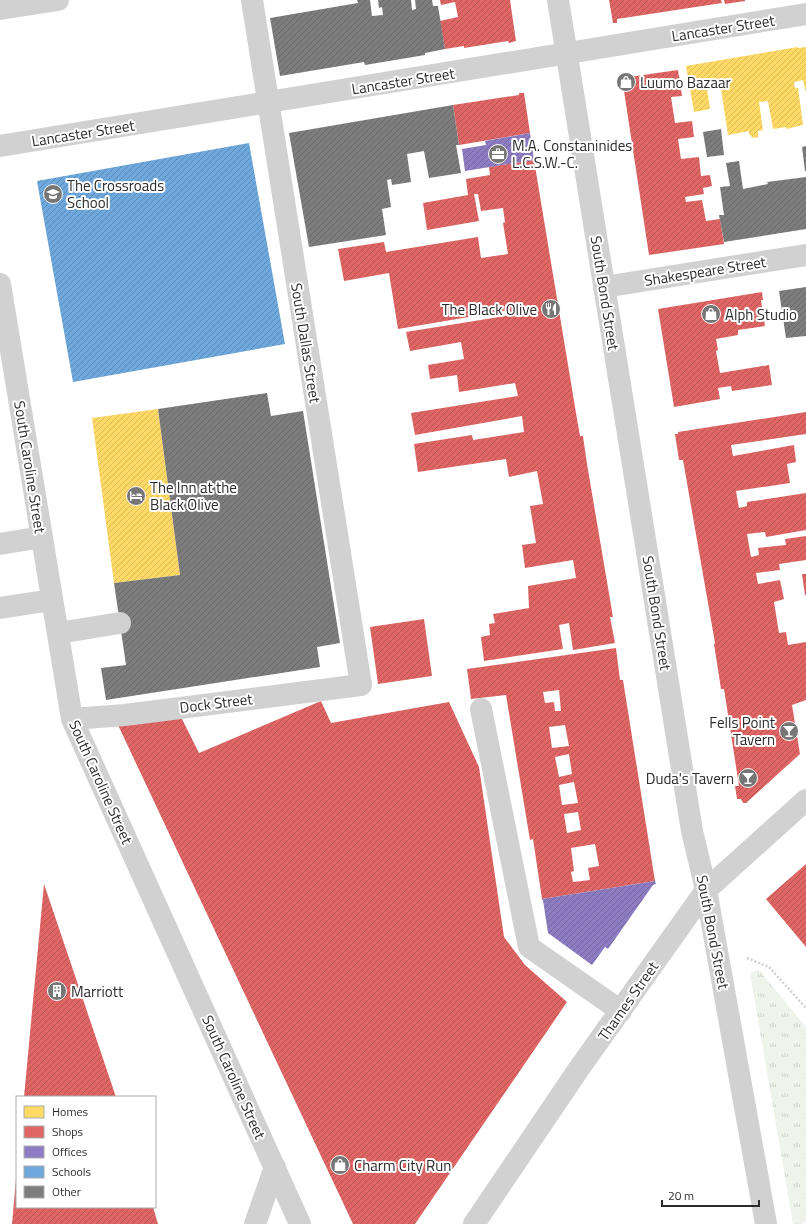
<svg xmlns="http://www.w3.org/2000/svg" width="806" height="1224" viewBox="0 0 806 1224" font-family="'Titillium Web',sans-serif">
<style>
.grass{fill:url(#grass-tufts)}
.homes{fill:url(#homes-hatch)}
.shops{fill:url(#shops-hatch);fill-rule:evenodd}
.offices{fill:url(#offices-hatch)}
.schools{fill:url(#schools-hatch)}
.building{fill:url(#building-hatch)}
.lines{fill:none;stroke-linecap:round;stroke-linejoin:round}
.path{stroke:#d1d1d1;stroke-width:2.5;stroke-dasharray:2 2;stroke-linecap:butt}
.minor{stroke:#d1d1d1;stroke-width:22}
.labels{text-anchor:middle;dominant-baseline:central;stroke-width:4;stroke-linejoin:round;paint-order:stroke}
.street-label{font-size:15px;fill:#2c2c2c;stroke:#fff}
.poi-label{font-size:15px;fill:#2c2c2c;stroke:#fff;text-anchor:start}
</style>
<defs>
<pattern id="grass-tufts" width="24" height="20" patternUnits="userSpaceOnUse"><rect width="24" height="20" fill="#eef4ea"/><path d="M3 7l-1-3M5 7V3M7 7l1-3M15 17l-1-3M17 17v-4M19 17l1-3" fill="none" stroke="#ccd1c9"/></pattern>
<pattern id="homes-hatch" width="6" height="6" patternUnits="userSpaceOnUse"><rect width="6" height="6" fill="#ffd966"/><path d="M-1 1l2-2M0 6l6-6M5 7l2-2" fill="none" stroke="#dbba59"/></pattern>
<pattern id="shops-hatch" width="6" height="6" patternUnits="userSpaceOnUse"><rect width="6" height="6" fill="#e06666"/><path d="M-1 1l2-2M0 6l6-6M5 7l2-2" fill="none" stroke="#b65454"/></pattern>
<pattern id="offices-hatch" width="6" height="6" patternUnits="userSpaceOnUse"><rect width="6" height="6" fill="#8e7cc3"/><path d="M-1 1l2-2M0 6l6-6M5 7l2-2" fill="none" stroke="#74669f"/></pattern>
<pattern id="schools-hatch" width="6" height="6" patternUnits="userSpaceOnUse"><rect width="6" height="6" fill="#6fa8dc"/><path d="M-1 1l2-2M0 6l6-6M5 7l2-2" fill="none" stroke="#5b89b3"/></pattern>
<pattern id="building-hatch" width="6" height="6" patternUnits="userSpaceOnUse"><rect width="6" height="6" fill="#7d7d7d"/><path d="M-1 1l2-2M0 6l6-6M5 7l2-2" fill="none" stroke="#676767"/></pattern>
</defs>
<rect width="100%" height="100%" fill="#fff"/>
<path class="grass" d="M759,970L806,1027V1221L802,1224H793L750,973Z"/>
<path class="homes" d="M798,47V48L806,47V93L803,80L794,82L795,88H798L803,125L786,129V127L773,129L768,101L759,102L763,130L758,131V137L753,138L749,134V131L728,135L721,89L715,90V87L707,88L710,109L694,112L686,66Z
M158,409L180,575L114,583L92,418Z"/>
<path class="shops" d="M440,0H510L516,41L509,43L508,41L464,48V46L445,49L440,21L458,17L455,2L441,5Z
M609,0H721L722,3L617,19V23H613Z
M724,0H745V1L725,4Z
M678,70L682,96L671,97L675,123L692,121L694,137L678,139L681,159L699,157L701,176L710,175L712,186L703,188L704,194L685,197L686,202L702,200L706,221L720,219L724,244L649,255L622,78Z
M519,93H524L530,133L459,145L453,105L519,95Z
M534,160L576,413L580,436H583L587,464L613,617H610L615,643L573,650L569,623L559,625L563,649L484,661L481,637L490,635L489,624L495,623L493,614L529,608L528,586L576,578L573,560L525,568L522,545L536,543L530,506L543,504L537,471L509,477L506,459L418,472L414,444L472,435L473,440L524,432L522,416L415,435L411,413L518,396L515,383L459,392L457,375L430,379L428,365L464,359L461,342L410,351L406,332L511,315L510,310L398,329L389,273L344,281L338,249L384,242L386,252L478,237L481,258L508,254L503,223L505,222L503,208L481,211L478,194H474L479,221L427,230L423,203L468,195L466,179L490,175L489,167Z
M762,292L763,300H761L765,326L738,330V335L716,339L718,350L716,351L720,373L769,365L772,385L732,391L731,386L718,388L720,399L674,407L658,309Z
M806,412V434L731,445L733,456L794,445L796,462L787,464L790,483L736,491L739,508L747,506V502L806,493V530L766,537L765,532L747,534L751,557L759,555L758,548L786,545L785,539L806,536V560L779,564L780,570L756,573L758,584L780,580L784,599L774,602L779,633L786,632L788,645L806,642V700L792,705L800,754L746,803H743L741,799H737L735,786H739L724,689H721L714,644L715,643L683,460H679L675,434H678V432Z
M802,574H806V595H805Z
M424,619L432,676L378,684L370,627Z
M616,648L620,680H623L655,881L542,899L533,839L530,840L506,695L471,699L467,669ZM559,690L561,711H555L554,702L545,703L543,692ZM565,725L569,746L552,748L549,727ZM569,754L572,774L559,777L555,757ZM574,782L578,803L562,805L559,785ZM578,812L581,830L567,833L564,814ZM595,844L599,866L588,868L590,880L573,882L571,872L574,871L571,848Z
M321,701L331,723L449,702L479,767L504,937L525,965L567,1002L415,1224H353L118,725L181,717L199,753Z
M806,864V947L766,899Z
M44,884L116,1097H24Z
M16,1179H17V1207H153L158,1224H12Z"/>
<path class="offices" d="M530,133L534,160L465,171L462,149L486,145L485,141Z
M655,881L656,884L653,885L608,949L605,947L592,965L548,933L543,900H542V899Z"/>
<path class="schools" d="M249,143L285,344L73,382L37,181Z"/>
<path class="building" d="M357,0H370L372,16L383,15L382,7L379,8L378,0H411L412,10L416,9L415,0H432L433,6H438L445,49L425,53V55L365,65L364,62L280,76L270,18L358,3Z
M453,105L459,145H456L461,173L429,178L424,151L407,154L411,182L392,185L391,179L387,180L391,207L382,209L386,235L309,247L289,133Z
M721,129L724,155L707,157L703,132Z
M806,146V171H805L802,147Z
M739,161L743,189L768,184L767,182L806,177V229L724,242L719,215H724L720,187L730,186L726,163Z
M806,287V336L786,338L779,291Z
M267,393L271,416L303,411L340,643L317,647L320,667L106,700L101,668L126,665L114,583L180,575L158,409Z"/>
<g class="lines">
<path class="path" d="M747,958L769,967L806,1008"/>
<path class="minor" d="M558,0L692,831L706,890L766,1224
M0,9L58,0
M0,146L806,14
M0,284L72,719L300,1224
M604,287L806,255
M0,544L42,537
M0,608L52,600
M58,633L120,623
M481,709L529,947L621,1011
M72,719L125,715L361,685L252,0
M255,1224L275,1167
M474,1224L578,1070L706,890L806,800"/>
</g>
<defs>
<g id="shop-disc" transform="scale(1)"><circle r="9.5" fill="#767676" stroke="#fff"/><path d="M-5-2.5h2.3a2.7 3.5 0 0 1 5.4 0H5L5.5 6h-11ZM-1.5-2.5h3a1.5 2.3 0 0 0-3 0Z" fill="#fff"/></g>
<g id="office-disc" transform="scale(1)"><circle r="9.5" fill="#767676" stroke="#fff"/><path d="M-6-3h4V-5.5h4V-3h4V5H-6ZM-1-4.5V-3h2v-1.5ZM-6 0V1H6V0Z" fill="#fff"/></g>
<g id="school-disc" transform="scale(1)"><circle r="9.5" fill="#767676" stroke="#fff"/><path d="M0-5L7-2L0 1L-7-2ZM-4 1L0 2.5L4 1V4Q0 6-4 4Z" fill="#fff"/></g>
<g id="restaurant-disc" transform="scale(1)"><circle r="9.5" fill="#767676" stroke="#fff"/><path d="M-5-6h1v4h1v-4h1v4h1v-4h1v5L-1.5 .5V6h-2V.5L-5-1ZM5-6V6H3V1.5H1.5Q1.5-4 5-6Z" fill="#fff"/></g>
<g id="hotel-disc" transform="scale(1)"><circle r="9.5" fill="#767676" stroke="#fff"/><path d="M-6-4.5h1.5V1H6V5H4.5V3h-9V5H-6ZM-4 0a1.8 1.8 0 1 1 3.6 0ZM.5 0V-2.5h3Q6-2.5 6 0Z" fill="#fff"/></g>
<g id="bar-disc" transform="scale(1)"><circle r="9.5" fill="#767676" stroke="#fff"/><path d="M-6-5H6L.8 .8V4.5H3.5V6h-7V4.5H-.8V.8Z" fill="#fff"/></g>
<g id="building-disc" transform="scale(1)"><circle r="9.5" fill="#767676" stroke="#fff"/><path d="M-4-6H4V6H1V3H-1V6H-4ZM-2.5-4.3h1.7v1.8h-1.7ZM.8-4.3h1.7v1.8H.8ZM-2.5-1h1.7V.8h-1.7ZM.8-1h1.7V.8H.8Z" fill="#fff"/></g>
</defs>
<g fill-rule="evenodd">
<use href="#shop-disc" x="626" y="82"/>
<use href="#office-disc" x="498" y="154"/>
<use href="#school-disc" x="53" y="194"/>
<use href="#restaurant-disc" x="551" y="309"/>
<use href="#shop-disc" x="711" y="314"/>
<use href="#hotel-disc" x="136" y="496"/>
<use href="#bar-disc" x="789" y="731"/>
<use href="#bar-disc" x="748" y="778"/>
<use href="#building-disc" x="57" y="991"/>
<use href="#shop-disc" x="340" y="1165"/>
</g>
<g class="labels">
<g class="street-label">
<text transform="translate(723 28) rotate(-9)">Lancaster Street</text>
<text transform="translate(403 81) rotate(-9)">Lancaster Street</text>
<text transform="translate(83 133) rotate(-9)">Lancaster Street</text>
<text transform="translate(705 271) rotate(-9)">Shakespeare Street</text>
<text transform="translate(605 293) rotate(81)">South Bond Street</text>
<text transform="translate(306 343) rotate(81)">South Dallas Street</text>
<text transform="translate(30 467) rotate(81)">South Caroline Street</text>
<text transform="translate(657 613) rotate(81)">South Bond Street</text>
<text transform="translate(216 703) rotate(-7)">Dock Street</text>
<text transform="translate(101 782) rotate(66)">South Caroline Street</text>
<text transform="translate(713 932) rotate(79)">South Bond Street</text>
<text transform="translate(628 1001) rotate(-55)">Thames Street</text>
<text transform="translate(234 1077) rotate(66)">South Caroline Street</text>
</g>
<g class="poi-label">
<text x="640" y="82">Luumo Bazaar</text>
<text x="512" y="145">M.A. Constaninides<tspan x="512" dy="17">L.C.S.W.-C.</tspan></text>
<text x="67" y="185">The Crossroads<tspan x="67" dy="17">School</tspan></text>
<text x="537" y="309" text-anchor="end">The Black Olive</text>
<text x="725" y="314">Alph Studio</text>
<text x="150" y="487">The Inn at the<tspan x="150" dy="17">Black Olive</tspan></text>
<text x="775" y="722" text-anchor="end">Fells Point<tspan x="775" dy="17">Tavern</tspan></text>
<text x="734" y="778" text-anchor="end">Duda's Tavern</text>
<text x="71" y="991">Marriott</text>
<text x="354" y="1165">Charm City Run</text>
</g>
</g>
<rect x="16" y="1096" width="140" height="112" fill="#ffffff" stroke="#ababab"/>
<rect x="24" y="1106" width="20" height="12" fill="#ffd966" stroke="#ababab"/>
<text x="52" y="1116" font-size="12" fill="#2c2c2c">Homes</text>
<rect x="24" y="1126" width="20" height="12" fill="#e06666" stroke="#ababab"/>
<text x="52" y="1136" font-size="12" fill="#2c2c2c">Shops</text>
<rect x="24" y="1146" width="20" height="12" fill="#8e7cc3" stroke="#ababab"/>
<text x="52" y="1156" font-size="12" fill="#2c2c2c">Offices</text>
<rect x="24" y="1166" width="20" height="12" fill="#6fa8dc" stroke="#ababab"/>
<text x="52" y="1176" font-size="12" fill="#2c2c2c">Schools</text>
<rect x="24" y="1186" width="20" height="12" fill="#7d7d7d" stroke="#ababab"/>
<text x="52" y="1196" font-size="12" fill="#2c2c2c">Other</text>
<path d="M662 1200v6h97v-6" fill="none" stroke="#2c2c2c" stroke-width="2"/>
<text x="668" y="1200" font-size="12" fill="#2c2c2c" stroke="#ffffff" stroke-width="3" paint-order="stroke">20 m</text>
</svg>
